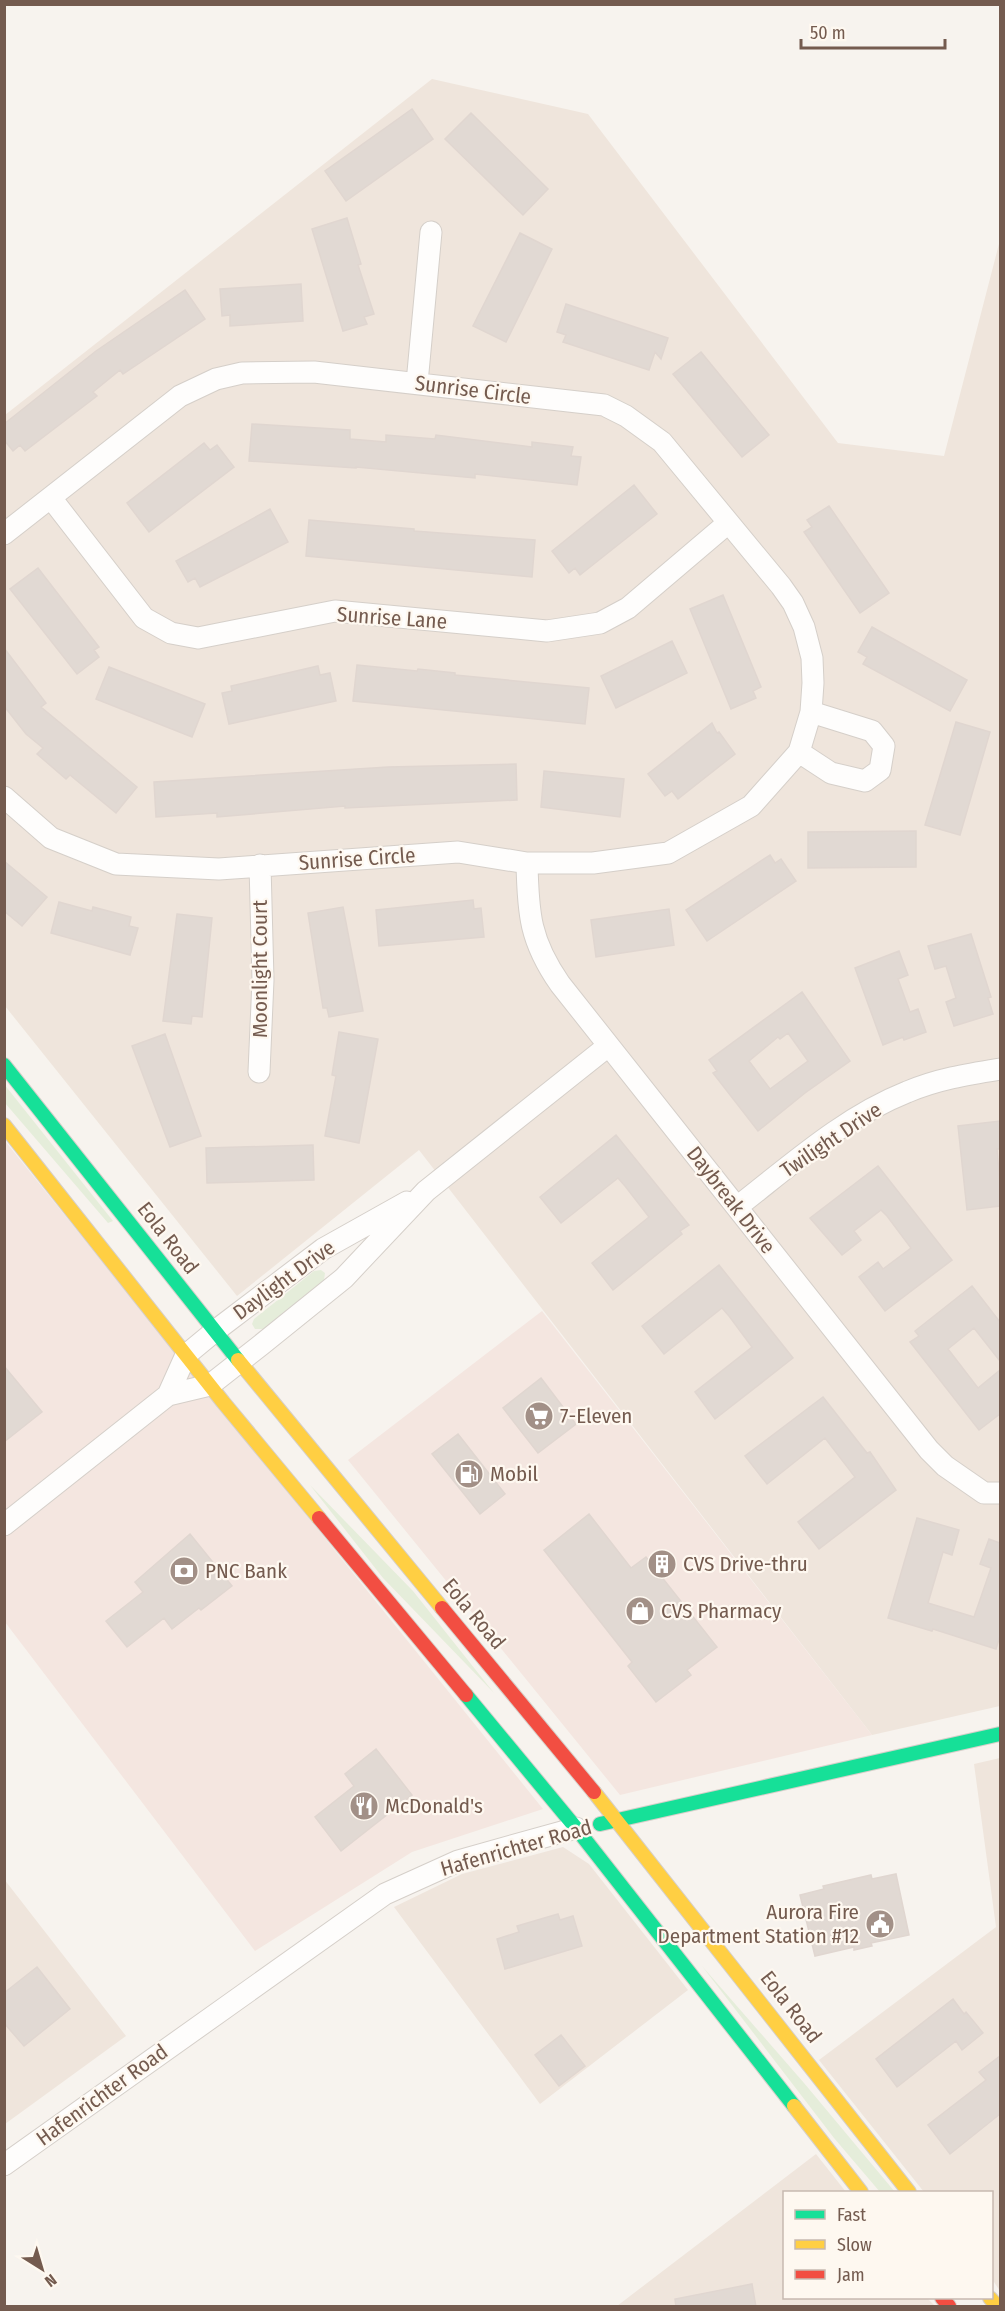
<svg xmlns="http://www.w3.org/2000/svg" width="1005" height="2311" viewBox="0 0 1005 2311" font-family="'Fira Sans Condensed',sans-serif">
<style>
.residential{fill:#efe5dc}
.commercial{fill:#f4e6e0}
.green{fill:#e5edda}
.building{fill:#e1d9d3;stroke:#e0d6d0;stroke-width:1.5;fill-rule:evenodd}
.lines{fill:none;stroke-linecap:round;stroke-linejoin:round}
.street-casing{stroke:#d5cfc9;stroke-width:23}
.fast-casing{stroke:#d5cfc9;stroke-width:16}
.slow-casing{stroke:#d5cfc9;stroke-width:16}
.jam-casing{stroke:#d5cfc9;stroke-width:16}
.street{stroke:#fefdfc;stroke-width:21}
.fast{stroke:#16e098;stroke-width:14}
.slow{stroke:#ffcf43;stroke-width:14}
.jam{stroke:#f24e42;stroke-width:14}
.labels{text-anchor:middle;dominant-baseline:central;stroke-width:4.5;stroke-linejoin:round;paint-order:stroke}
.street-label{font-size:21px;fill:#745b4f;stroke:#fef8f0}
.poi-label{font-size:21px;fill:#745b4f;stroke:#fef8f0;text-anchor:start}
</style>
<rect width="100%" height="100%" fill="#f7f3ee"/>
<path class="residential" d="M432,79L588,114L838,443L944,456L1000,240V1706L872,1735L419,1150L237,1296L5,1006V415Z
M1000,1758V2291L992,2279V2192H924L819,2060L996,1927L974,1764Z
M563,1847L589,1864L688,1990L540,2104L394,1907L462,1874Z
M4,1879L126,2036L5,2124H4Z
M816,2154L846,2192H784V2298H927L935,2306H617Z"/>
<path class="commercial" d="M5,1141L543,1809L412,1852L255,1951L5,1622Z
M542,1311L872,1735L620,1795L348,1460Z"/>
<path class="green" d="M4,1084L113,1221L108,1223L5,1103Z
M321,1270L325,1273L324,1280L263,1329H255L252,1324L254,1319L314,1271Z
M310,1485L413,1591L494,1693L383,1578Z
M702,1966L804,2083L895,2192H880L834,2138Z"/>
<path class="building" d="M412,109L433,139L346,201L325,171Z
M471,113L548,189L523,215L445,139Z
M347,218L361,264L358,265L374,314L364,317L367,324L343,331L312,229Z
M520,233L552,249L506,342L473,326Z
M301,284L303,321L230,326V315L222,316L220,289Z
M185,290L205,319L123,374L120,370L93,392L97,396L25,451L20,445L13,451L4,440V424L96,351Z
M566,304L668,338L661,359L655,352L649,370L563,342L566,335L557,332Z
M701,352L769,435L742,457L673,374Z
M252,424L350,430V439L386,442V435L435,439L436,435L532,447V442L573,447L571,456L581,457L577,485L475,474V478L356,467V468L249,461Z
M204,443L210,450L217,445L234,467L149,532L127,503Z
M634,485L657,514L580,575L575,568L569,573L552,551Z
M829,506L889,593L860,613L804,532L812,527L807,520Z
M270,509L288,542L200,587L195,578L188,582L176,561Z
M309,520L414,529V531L535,540L532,577L306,556Z
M38,568L99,647L94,650L99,657L77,674L10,589Z
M723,595L761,687L753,691L756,698L731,709L690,609Z
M872,627L967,680L950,711L863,664L867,657L858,652Z
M672,641L687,673L616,708L601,676Z
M4,648L46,703L41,707L137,787L116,813L70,775L66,779L37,754L43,748L26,734L4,706Z
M357,665L417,671L418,669L455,673V675L589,688L585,724L353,701Z
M318,666L320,675L330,673L336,701L229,724L222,693L232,691L231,686Z
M109,667L205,704L192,737L96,699Z
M956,722L990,732L960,835L925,825Z
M712,723L717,733L719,732L735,754L678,799L672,791L665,796L648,774Z
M516,764L517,800L345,808V806L217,817V813L156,817L154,782L388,767Z
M544,771L624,779L620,817L541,807Z
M916,831V867L808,868V832Z
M770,855L775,863L781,859L796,881L707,941L686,910Z
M4,861L47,897L22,926L4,911Z
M473,900L474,909L481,908L484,937L379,946L376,910Z
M59,902L92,911L93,907L131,917L129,926L138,928L130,955L51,933Z
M343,907L363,1011L329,1017L327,1008H323L308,913Z
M669,909L674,945L596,957L591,920Z
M177,914L212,918L202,1017L192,1016L191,1024L163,1021Z
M971,934L991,997L988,998L993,1014L954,1026L946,1002L956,998L946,966L935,969L928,946Z
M899,951L908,975L898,979L910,1012L918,1009L926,1032L904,1040L903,1037L883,1045L855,968Z
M802,992L850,1061L805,1093L758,1131L713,1073L717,1071L709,1060ZM788,1033L808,1061L770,1089L749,1061L778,1037L780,1039Z
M339,1032L378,1039L359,1143L325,1136L336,1076L332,1075Z
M165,1034L201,1136L170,1147L132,1046Z
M1000,1121V1149H997L1000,1183V1206L967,1210L958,1126Z
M616,1135L689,1225L680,1231L682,1234L613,1290L592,1263L649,1217L625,1186L618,1178L561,1223L540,1197Z
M313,1145L314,1180L207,1183L206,1148Z
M878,1166L952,1260L885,1311L859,1277L878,1262L883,1269L911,1248L887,1216L881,1210L854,1231L861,1240L842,1255L810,1218Z
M719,1265L793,1358L715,1419L695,1392L752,1347L729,1316L722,1308L664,1354L642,1326Z
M972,1286L1000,1322V1361L974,1328L948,1349L978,1388L1000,1370V1414L979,1430L910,1342L919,1336L915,1331Z
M4,1366L42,1412L4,1442Z
M541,1378L576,1424L538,1453L503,1408Z
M823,1397L867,1453L870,1452L896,1490L819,1549L798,1522L855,1477L825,1438L767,1484L745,1456Z
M458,1434L505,1494L480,1514L432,1454Z
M589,1514L631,1568L646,1557L717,1647L687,1670L691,1675L656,1702L628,1666L632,1662L544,1550Z
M917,1518L959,1530L952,1555L943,1552L928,1603L974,1617L991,1568L980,1564L989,1539L1000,1543V1636L996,1649L933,1629L932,1631L888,1618Z
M190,1534L232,1586L201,1610L199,1608L172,1629L164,1618L127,1647L106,1621L143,1592L135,1582Z
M376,1749L412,1795L341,1851L315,1817L354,1786L345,1774Z
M896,1874L909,1935L871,1943L872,1946L854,1950V1947L815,1956L800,1895L824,1889L823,1886L871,1875L872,1879Z
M558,1914L560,1920L573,1916L582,1946L505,1969L497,1939L519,1932L517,1926Z
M37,1967L70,2009L24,2046L4,2023V1993Z
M953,1999L964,2014L966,2012L983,2033L962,2050L956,2041L897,2087L876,2059Z
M561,2035L585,2066L559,2086L535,2055Z
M1000,2056V2114L950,2154L928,2125L986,2080L979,2072Z
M752,2284L756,2307H676L675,2299Z"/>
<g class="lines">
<g class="street-casing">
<path id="street" d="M417,383L431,232
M51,498L144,618L171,633L198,638L335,611L547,631L600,623L628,608L728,523
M4,534L180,396L216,379L242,373L314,372L604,405L626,416L662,442L781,586L793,603L804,627L812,658L813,683L811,712L799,752L751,806L668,853L593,863H527L458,852L219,869L116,864L51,838L4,797
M799,752L831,773L865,781L880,770L884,746L872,731L811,712
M527,863C528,914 530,941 560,984L929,1450L945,1466L984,1493H1000
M259,1072L263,980L260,865
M737,1207C791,1165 844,1117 907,1092C937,1079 969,1074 1000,1069
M168,1395L186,1355L215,1331L323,1249L407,1202
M4,1525L168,1395L210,1385L261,1345L344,1278L426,1191L608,1046
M4,2165L385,1894L458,1861L576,1828"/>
</g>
<g class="fast-casing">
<path id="fast" d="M4,1065L238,1360
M466,1695L576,1828L794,2106
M600,1824L1000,1734"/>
</g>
<g class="slow-casing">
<path id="slow" d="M4,1125L223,1402L319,1518
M238,1360L442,1608
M594,1792L909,2192
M794,2106L861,2192
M990,2298L997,2306"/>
</g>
<g class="jam-casing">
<path id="jam" d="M319,1518L466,1695
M442,1608L594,1792
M942,2298L949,2306"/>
</g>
<use href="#street" class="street"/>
<use href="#fast" class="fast"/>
<use href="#slow" class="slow"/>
<use href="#jam" class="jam"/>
</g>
<defs>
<g id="supermarket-disc" transform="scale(1.5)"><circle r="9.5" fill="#a29087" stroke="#fef8f0"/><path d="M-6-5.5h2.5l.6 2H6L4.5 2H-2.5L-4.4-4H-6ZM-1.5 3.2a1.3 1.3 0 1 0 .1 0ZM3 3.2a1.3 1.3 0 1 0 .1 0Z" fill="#fff"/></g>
<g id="fuel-disc" transform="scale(1.5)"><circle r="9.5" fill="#a29087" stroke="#fef8f0"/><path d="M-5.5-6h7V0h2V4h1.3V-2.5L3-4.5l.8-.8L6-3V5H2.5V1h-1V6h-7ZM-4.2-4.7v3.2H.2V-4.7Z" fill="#fff"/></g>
<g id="building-disc" transform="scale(1.5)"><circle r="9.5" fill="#a29087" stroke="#fef8f0"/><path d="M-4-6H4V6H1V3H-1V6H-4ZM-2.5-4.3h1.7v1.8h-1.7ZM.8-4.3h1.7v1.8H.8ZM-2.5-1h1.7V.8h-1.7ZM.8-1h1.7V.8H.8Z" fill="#fff"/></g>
<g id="bank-disc" transform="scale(1.5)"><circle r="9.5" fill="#a29087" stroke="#fef8f0"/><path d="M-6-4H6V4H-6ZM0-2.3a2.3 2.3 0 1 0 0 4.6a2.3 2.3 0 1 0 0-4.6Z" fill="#fff"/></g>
<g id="shop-disc" transform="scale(1.5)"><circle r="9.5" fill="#a29087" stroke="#fef8f0"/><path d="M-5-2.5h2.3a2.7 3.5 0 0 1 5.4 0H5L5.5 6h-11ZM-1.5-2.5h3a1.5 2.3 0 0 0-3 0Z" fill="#fff"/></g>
<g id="restaurant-disc" transform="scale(1.5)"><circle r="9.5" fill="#a29087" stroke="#fef8f0"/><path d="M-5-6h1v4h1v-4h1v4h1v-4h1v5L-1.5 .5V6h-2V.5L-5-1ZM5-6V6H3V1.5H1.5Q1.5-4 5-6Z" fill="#fff"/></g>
<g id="civic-disc" transform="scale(1.5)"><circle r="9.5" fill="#a29087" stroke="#fef8f0"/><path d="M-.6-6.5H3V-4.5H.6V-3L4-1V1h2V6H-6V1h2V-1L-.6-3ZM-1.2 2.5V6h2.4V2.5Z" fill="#fff"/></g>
</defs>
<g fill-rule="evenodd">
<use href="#supermarket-disc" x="539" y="1416"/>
<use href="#fuel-disc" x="469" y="1474"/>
<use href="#building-disc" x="662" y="1564"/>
<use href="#bank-disc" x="184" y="1571"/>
<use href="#shop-disc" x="640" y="1611"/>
<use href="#restaurant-disc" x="364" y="1806"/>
<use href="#civic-disc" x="880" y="1924"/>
</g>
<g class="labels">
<g class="street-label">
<text transform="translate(473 390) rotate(7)">Sunrise Circle</text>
<text transform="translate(392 618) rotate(4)">Sunrise Lane</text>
<text transform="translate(357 859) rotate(-4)">Sunrise Circle</text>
<text transform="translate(260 969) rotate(-90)">Moonlight Court</text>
<text transform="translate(831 1140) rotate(-34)">Twilight Drive</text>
<text transform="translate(731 1200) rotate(52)">Daybreak Drive</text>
<text transform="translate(168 1238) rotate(52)">Eola Road</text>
<text transform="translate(284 1280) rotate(-36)">Daylight Drive</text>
<text transform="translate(474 1614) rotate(50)">Eola Road</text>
<text transform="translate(516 1848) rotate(-16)">Hafenrichter Road</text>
<text transform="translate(791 2007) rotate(52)">Eola Road</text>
<text transform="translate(102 2095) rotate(-36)">Hafenrichter Road</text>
</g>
<g class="poi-label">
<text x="560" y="1416">7-Eleven</text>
<text x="490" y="1474">Mobil</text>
<text x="683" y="1564">CVS Drive-thru</text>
<text x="205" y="1571">PNC Bank</text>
<text x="661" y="1611">CVS Pharmacy</text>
<text x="385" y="1806">McDonald's</text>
<text x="859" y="1912" text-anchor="end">Aurora Fire<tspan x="859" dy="24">Department Station #12</tspan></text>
</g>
</g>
<rect width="1005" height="2311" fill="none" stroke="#745b4f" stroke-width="12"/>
<rect x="783" y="2191" width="210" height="108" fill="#fef8f0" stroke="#c7b9b0" stroke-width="1.5"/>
<rect x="795" y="2210" width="30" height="9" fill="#16e098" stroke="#c7b9b0" stroke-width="1.5"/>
<text x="837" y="2221" font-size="18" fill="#745b4f">Fast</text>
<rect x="795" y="2240" width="30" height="9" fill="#ffcf43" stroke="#c7b9b0" stroke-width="1.5"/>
<text x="837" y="2251" font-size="18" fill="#745b4f">Slow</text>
<rect x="795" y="2270" width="30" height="9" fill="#f24e42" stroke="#c7b9b0" stroke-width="1.5"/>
<text x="837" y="2281" font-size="18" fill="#745b4f">Jam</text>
<g transform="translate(42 2269) rotate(143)" stroke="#fef8f0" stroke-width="4.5" paint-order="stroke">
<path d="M0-4.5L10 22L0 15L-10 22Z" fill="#745b4f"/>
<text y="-9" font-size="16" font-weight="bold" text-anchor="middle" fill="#745b4f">N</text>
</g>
<path d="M801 39v9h144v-9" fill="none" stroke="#745b4f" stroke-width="3"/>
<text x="810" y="39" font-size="18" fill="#745b4f" stroke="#fef8f0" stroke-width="4.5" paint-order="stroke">50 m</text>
</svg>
